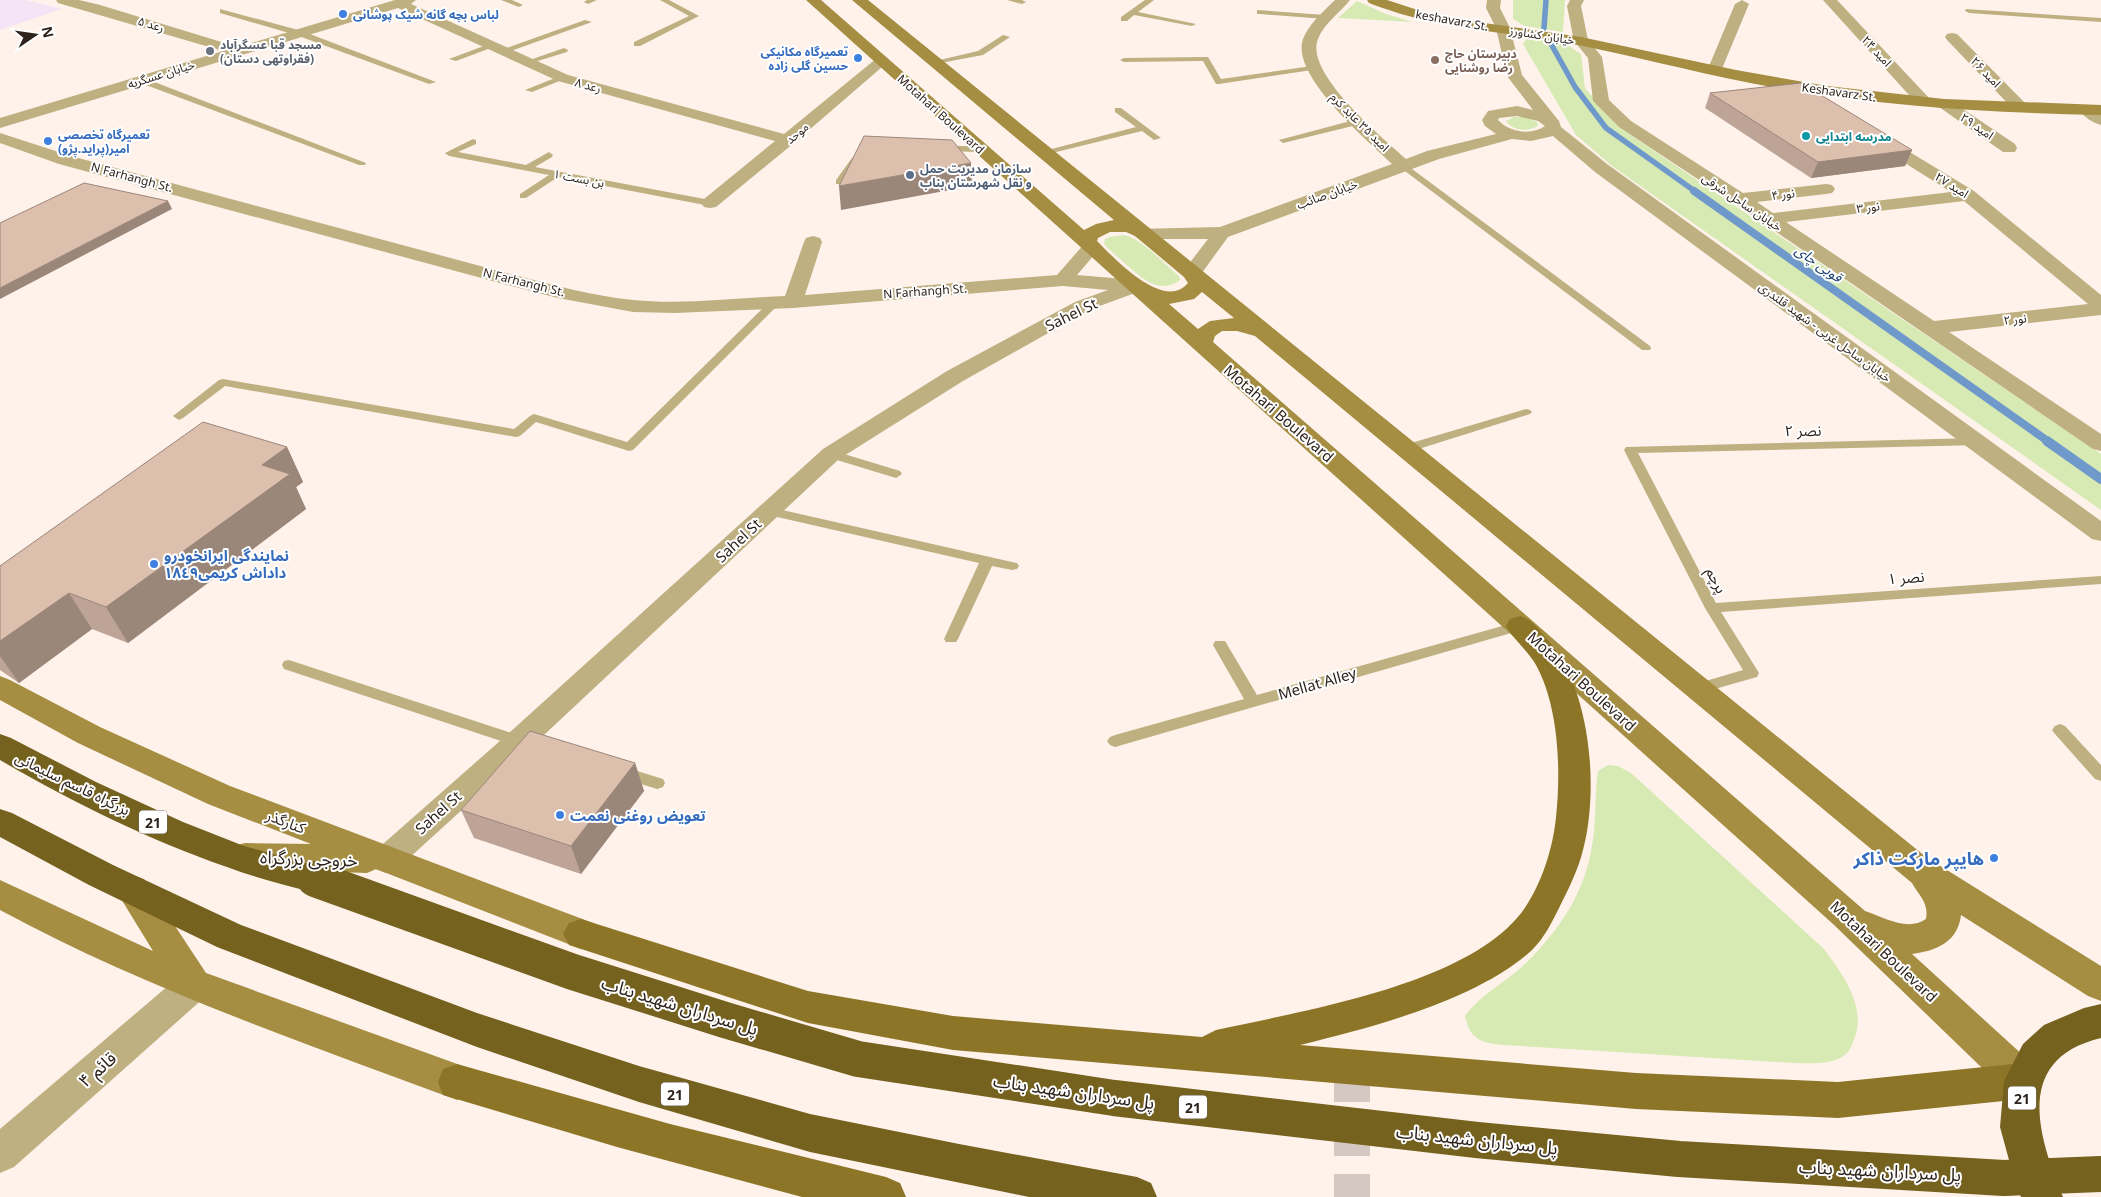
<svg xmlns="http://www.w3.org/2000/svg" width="2101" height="1197" viewBox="0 0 2101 1197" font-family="'Noto Sans','Noto Sans Arabic',sans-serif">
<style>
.commercial{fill:#f5e4f6}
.green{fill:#d7eab4}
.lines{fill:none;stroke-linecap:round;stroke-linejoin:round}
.stream-far2{stroke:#6f99ca;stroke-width:5.5}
.stream-far1{stroke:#6f99ca;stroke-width:8}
.stream{stroke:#6f99ca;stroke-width:10}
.primary-tunnel{stroke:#d4c9c2;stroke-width:36;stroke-dasharray:36 18;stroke-linecap:butt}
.lane{fill:#bfb081;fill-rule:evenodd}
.street{fill:#bfb081;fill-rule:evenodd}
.secondary{fill:#a58d42;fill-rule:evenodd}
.primary{fill:#8d7528;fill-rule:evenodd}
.highway{fill:#76621f;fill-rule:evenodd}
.highway-bridge{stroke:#76621f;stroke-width:36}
.wall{fill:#bea496}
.shaded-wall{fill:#9b867a}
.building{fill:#ddbfae;stroke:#9b867a}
.shop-dot{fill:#3f7fe0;stroke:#fff;stroke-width:2}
.worship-dot{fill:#6b7280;stroke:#fff;stroke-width:2}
.education-dot{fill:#8d6e63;stroke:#fff;stroke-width:2}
.culture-dot{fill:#0f9aa8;stroke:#fff;stroke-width:2}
.service-dot{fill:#5c6f8a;stroke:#fff;stroke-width:2}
.labels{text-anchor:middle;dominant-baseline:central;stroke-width:4;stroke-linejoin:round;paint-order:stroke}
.far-shop-label{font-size:12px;font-weight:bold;fill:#366cbe;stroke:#fff;text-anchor:start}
.far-street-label{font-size:12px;fill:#2e231c;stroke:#fff}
.far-worship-label{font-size:12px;font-weight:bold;fill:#5b616d;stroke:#fff;text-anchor:start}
.far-education-label{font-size:12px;font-weight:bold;fill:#785e54;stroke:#fff;text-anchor:start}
.far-culture-label{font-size:12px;font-weight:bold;fill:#0d838f;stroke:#fff;text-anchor:start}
.far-service-label{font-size:12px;font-weight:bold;fill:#4e5e75;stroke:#fff;text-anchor:start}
.far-water-label{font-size:14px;font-style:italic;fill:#143f6e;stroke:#fff}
.shield{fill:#fff;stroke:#6d6560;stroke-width:1}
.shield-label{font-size:14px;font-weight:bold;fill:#2e231c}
.street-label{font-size:15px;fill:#2e231c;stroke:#fff}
.shop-label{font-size:15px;font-weight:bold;fill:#366cbe;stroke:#fff;text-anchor:start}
.near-street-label{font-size:18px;fill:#2e231c;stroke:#fff}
.near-shop-label{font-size:18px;font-weight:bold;fill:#366cbe;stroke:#fff;text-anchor:end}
</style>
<rect width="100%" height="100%" fill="#fef2eb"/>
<path class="commercial" d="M0,0H26L62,9L0,30Z"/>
<path class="green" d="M1513,0H1565L1563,32L1525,26L1513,19Z
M1357,1L1386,14L1413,22L1338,18Z
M1528,37L1564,43L1581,54L1585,88L1619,127L2101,454V510L1612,166L1576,135L1523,44Z
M1514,117H1525L1537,122L1538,126C1528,132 1512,131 1506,121Z
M1124,235C1141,238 1165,265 1179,276L1180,280C1160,295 1143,279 1128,266C1120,259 1111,252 1104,244L1105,239L1110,237Z
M1608,765L1618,766L1631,773L1823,948C1842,973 1866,1005 1855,1037C1852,1046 1849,1054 1840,1058C1827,1065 1809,1063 1794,1063L1504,1045C1482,1043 1470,1040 1465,1016C1480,995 1506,982 1525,964C1564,925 1588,888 1594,832C1596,812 1595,791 1598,771Z"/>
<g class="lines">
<path class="stream-far2" d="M1544,28L1546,0
M1550,42L1575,87L1606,128L1696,192"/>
<path class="stream-far1" d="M1694,191L2049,442"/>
<path class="stream" d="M2047,441L2101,479"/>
<path class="primary-tunnel" d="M1352,1066V1197"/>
<path class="lane" d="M501,0H512L523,5L519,7Z
M587,0H597L588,4L584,2Z
M660,0H669L699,16L640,46H634V42L689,16Z
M1007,0H1022L1026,2L1022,4Z
M1145,0H1154L1138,12L1196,24L1192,26L1134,15L1127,21H1121V17Z
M220,9L302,31L436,82L429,84L296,35L220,13Z
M1966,9L2101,18V22L1969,13L1965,11Z
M1257,10L1325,15L1329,17L1325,19L1260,14H1257Z
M585,20L592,22L505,53L498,51Z
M1003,35L1010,37L983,55L935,64L931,62L978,51Z
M489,44L496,46L456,61L449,59Z
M564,48L568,50L567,52L528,64L524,62Z
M1205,57H1208L1221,79L1312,66L1316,68L1312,70L1219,84H1216L1203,61L1124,62L1120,60L1124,58Z
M560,76L567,78L532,92L525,90Z
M138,78H144L366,163L365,165H359L138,82Z
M1115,108H1121L1161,138L1154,140L1142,131L1044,155L1040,152L1136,127L1115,112Z
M1358,119L1362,122L1361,124L1283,143L1279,140Z
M473,139L476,140V144L458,152L526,165L549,152L553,155L552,157L535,167L710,200L715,203L710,206L558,177L526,198H520V194L549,175L449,156L445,153Z
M941,146H981L985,149L981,152L938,151L937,149Z
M855,157L859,160L842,184H836V180L852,158Z
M1404,163L1650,346L1651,348L1650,350H1642L1401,168V164Z
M774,300L779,303L778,305L633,450L629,451L536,422L520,436L516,437L225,386L183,418L179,420L173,416L219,380L223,379L514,429L530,416L534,414L627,442L770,301Z
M1526,409L1530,410L1532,412L1530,414L1409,452L1405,453L1399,449L1401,446Z
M1976,438L1982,442L1980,445L1638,453L1716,603L2101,576V584L1721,612L1759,673L1757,677L1697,694L1692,693L1690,689L1692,685L1743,670L1705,608L1624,450L1626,447Z
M831,450L900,471L902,474L896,478L827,457L825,454Z
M769,507L1012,562L1017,563L1019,566L1017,569L1012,570L992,566L958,639L956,642H946L944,639L979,563L764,514L763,511Z
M1520,621L1525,623L1527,626L1525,629L1115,747L1110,745L1107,741L1110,737L1115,735L1244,699L1213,645L1215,641H1225L1257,695Z
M289,660L527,738L530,742L527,746L522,748L284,669L282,665L284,661Z
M2060,724L2065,726L2101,765V781L2095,779L2055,734L2052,730L2055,726Z
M621,766L663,779L665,783L663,787L657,789L615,776L613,772L615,768Z"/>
<path class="street" d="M56,0H79L100,5L238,47L395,0H416L411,4L568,75L784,134L877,58H887L889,61L794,143L716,207L710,208L704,207L701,203L704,199L775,141L558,81L398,8L0,128V118L223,51L58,3Z
M1335,0H1350C1340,13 1324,23 1318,39C1304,73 1383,138 1406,159L1427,151L1496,134L1485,126L1482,120L1488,111L1517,106L1533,110L1507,76L1496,28L1486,8L1487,0H1501L1500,8L1510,28L1522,75L1559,121L1561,127L1607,164L2101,521V541L2092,539L1595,172L1553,136L1531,141L1512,139L1439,159L1228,237L1199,277L1192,279L1185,277L1182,273L1208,239H1142L1136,237L1133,233L1136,229L1220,227L1392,164C1368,141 1295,79 1302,43C1306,26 1324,11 1335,0ZM1517,116L1538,121L1545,126C1531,136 1509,132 1498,120L1499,118Z
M1570,0H1584L1581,6L1588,40L1602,57L1609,100L1631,121L1743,193L1826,184L1832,185L1835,189L1832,193L1826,194L1757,202L1773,213L1951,192L1873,143L1871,140L1873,137H1885L1974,191L2101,295V315L1949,332L2101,434V451L2093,449L1734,203L1619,127L1593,101L1588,58L1574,41L1567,6ZM1964,201L2088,304L1934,321L1786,222Z
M1742,0L1749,4L1721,71L1719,74H1709L1707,71L1735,4Z
M1823,0H1837L1930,99L1932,102L1930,105H1918Z
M1952,33L1957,34L2026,104L2028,107L2026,110H2014L1947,40L1945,37L1947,34Z
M1945,99L1951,101L2015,144L2017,148L2015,152H2003L1939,107L1937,104L1939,101Z
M2087,105L2101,113V125C2093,123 2084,117 2079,110L2081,107Z
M0,133L71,156L514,275C553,285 593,296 633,300C683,305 735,298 785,296L804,242L806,238L813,236L820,238L822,242L805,295L1057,275L1085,243L1092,241L1099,243L1101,247L1077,275L1136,280L1143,282L1146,286L1143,290L1089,310L963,381L839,459L529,749L397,869L386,873L375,869L370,860L375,851L509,733L823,449L947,371L1075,302L1108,290L1063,286L793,308L675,313L633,312L558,298L500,283L59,164L0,143Z
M194,970L206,974L211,985L206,996L14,1167L0,1173V1129L182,974Z"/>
<path class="secondary" d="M806,0H821L1084,230L1096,224L1114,220L852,0H868L1926,857L2101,966V1001L2088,996L1961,915C1958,942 1936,951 1912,954L2037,1068L2042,1081L2037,1094L2023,1099L2009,1094L1833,924ZM1110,232H1126L1135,236L1184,277L1188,283C1164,312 1114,258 1097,241L1098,238ZM1202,292L1234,318L1210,321L1198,329L1169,304L1194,299ZM1222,331H1237L1255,336L1912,883C1919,896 1929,902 1926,919C1908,932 1883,917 1865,911L1213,342L1215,336Z
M1367,0H1387L1427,13L1450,18L1581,37L1736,70L1827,86L1944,99L2101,105V115C1997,113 1892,107 1789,90C1720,79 1652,60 1583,46C1509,31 1441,31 1369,3Z
M0,676L10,680L100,727L230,786L593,923L599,934L593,945L581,949L376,869L367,873L245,869L233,866L228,856L233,846L245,843L311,844L208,804L78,743L0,700Z
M132,875L144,879L206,973L471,1069L476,1082L471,1095L457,1100C302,1042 146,989 0,910V880L153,951L115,889L120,879Z"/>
<path class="primary" d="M1520,616C1534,620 1541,632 1550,643C1591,692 1599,790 1583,850C1578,870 1569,888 1560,906C1552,922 1545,937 1532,950C1478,1000 1370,1028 1300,1045L1636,1073L1838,1082L2023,1063L2037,1068L2042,1081L2037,1094L2023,1099L1838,1118L1636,1109L953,1050L808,1023L569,945L563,934L569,923L581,919L808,991L953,1016L1202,1037L1216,1030C1302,1011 1458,986 1517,918C1539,893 1553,850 1556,817C1561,771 1559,707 1536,665C1528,651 1514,640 1506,626L1510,619Z
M457,1064L670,1124L886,1177L900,1183L906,1197H802L617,1147L443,1095L438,1082L443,1069Z"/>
<path class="highway" d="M0,734L11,738L96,782L183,822L244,846L327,869L332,879L327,889L315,893C286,885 256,878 227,867C149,840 72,802 0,760Z
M0,809L12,813L113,865L241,925L477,1013L639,1066L810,1114L959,1144L1137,1177L1151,1183L1157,1197H1029L810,1152L639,1102L477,1047L217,947L89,885L0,837Z
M2101,1004V1038C2013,1059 2038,1136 2063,1197H2021L2015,1182L2000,1127L2004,1081L2023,1044L2044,1025L2084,1008Z"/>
<path class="highway-bridge" d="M315,879L573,972L725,1020L858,1059L1114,1098L1477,1140L1679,1159L2004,1178L2101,1174"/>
</g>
<path class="wall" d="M1710,93L1912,150L1905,166L1811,178L1705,108Z
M287,447L303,482L296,487L306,509L128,643L92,629L19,683L0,670V566Z
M635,763L644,791L581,874L474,838L461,810Z"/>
<path class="shaded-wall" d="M1912,150L1905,166L1811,178L1818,162Z
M971,163L972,186L841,210L839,186Z
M168,201L172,209L0,299V288Z
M287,447L303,482L296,487L306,509L128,643L106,607L262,465Z
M69,593L92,629L19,683L0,656V641Z
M635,763L644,791L581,874L571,846Z"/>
<path class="building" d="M1801,83L1912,150L1818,162L1710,93Z
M864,136L952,140L971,163L839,186Z
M84,183L168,201L0,288V223Z
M203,422L287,447L262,465L290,474L106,607L69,593L0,641V566Z
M530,731L635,763L571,846L461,810Z"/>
<g class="shop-dot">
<circle cx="343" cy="14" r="5"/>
<circle cx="858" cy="58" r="5"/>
<circle cx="48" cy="141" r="5"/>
<circle cx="154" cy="564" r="5"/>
<circle cx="560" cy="815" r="5"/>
<circle cx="1994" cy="858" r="5"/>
</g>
<circle class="worship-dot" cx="210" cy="51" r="5"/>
<circle class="education-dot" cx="1435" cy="60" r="5"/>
<circle class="culture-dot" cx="1806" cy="136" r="5"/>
<circle class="service-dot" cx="910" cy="175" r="5"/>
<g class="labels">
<g class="far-shop-label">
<text x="353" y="14">لباس بچه گانه شیک پوشانی</text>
<text x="848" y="51" text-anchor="end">تعمیرگاه مکانیکی<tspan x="848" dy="14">حسین گلی زاده</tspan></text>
<text x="58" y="134">تعمیرگاه تخصصی<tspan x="58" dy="14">امیر(پراید.پژو)</tspan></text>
</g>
<g class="far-street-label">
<text transform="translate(1452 20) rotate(10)">keshavarz St.</text>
<text transform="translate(151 24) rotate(17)">رعد ۵</text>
<text transform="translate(1542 35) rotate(9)">خیابان کشاورز</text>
<text transform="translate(1877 51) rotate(47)">امید ۲۴</text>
<text transform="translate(1986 72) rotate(46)">امید ۲۶</text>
<text transform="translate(161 74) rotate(-17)">خیابان عسگریه</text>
<text transform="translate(588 85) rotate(15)">رعد ۸</text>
<text transform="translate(1839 92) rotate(8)">Keshavarz St.</text>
<text transform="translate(941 114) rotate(42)">Motahari Boulevard</text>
<text transform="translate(1360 122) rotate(45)">امید ۳۵ عابد کرم</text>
<text transform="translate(1977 126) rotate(34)">امید ۲۹</text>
<text transform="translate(797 133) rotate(-40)">موحد</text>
<text transform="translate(132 177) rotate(15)">N Farhangh St.</text>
<text transform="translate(579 178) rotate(11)">بن بست ۱</text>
<text transform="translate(1952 185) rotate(32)">امید ۲۷</text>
<text transform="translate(1327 194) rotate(-20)">خیابان صائب</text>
<text transform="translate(1783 194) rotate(-7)">نور ۴</text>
<text transform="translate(1742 202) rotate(34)">خیابان ساحل شرقی</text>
<text transform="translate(1868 207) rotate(-7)">نور ۳</text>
<text transform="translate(524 282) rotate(14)">N Farhangh St.</text>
<text transform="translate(925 291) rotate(-4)">N Farhangh St.</text>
<text transform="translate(2015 319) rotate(-6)">نور ۲</text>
<text transform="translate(1825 332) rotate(36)">خیابان ساحل غربی - شهید قلندری</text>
</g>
<g class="far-worship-label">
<text x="220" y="44">مسجد قبا عسگرآباد<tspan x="220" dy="14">(فقراوتهی دستان)</tspan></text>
</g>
<g class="far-education-label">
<text x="1445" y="53">دبیرستان حاج<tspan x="1445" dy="14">رضا روشنایی</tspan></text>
</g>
<g class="far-culture-label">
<text x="1816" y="136">مدرسه ابتدایی</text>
</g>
<g class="far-service-label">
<text x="920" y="168">سازمان مدیریت حمل<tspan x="920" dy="14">و نقل شهرستان بناب</tspan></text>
</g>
<g class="far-water-label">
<text transform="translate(1819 263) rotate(35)">قوبی چای</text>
</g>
<g class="shield">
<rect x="139" y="810.5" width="28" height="23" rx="4"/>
<rect x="661" y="1082.5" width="28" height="23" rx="4"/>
<rect x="2008" y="1086.5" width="28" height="23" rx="4"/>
<rect x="1179" y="1095.5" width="28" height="23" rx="4"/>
</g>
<g class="shield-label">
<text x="153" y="822">21</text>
<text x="675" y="1094">21</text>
<text x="2022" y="1098">21</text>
<text x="1193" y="1107">21</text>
</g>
<g class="street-label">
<text transform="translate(1071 314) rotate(-26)">Sahel St</text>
<text transform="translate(1279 413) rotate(41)">Motahari Boulevard</text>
<text transform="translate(1803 430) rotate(-1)">نصر ۲</text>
<text transform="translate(738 540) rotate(-43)">Sahel St</text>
<text transform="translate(1906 577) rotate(-4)">نصر ۱</text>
<text transform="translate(1717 580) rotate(63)">پرچم</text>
<text transform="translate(1582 681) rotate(42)">Motahari Boulevard</text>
<text transform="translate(1317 683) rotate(-16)">Mellat Alley</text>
<text transform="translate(73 783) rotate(26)">بزرگراه قاسم سلیمانی</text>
<text transform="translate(438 812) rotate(-42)">Sahel St</text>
<text transform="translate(286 821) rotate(21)">کنارگذر</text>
<text transform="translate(1884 951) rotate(43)">Motahari Boulevard</text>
</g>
<g class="shop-label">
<text x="164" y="555">نمایندگی ایرانخودرو<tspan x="164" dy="17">داداش کریمی١٨٤٩</tspan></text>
<text x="570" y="815">تعویض روغنی نعمت</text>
</g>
<g class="near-street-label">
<text transform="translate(309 858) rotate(2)">خروجی بزرگراه</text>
<text transform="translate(680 1005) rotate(17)">پل سرداران شهید بناب</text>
<text transform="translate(97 1069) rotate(-41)">قائم ۴</text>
<text transform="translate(1074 1091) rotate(8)">پل سرداران شهید بناب</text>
<text transform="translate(1477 1139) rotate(6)">پل سرداران شهید بناب</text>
<text transform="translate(1880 1170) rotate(3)">پل سرداران شهید بناب</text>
</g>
<g class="near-shop-label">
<text x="1984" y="858">هایپر مارکت ذاکر</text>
</g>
</g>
<g transform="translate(35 35) rotate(77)" stroke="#ffffff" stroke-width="4" paint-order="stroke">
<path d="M0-4L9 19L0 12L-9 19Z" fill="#2e231c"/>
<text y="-8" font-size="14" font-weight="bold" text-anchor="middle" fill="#2e231c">N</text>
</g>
</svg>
